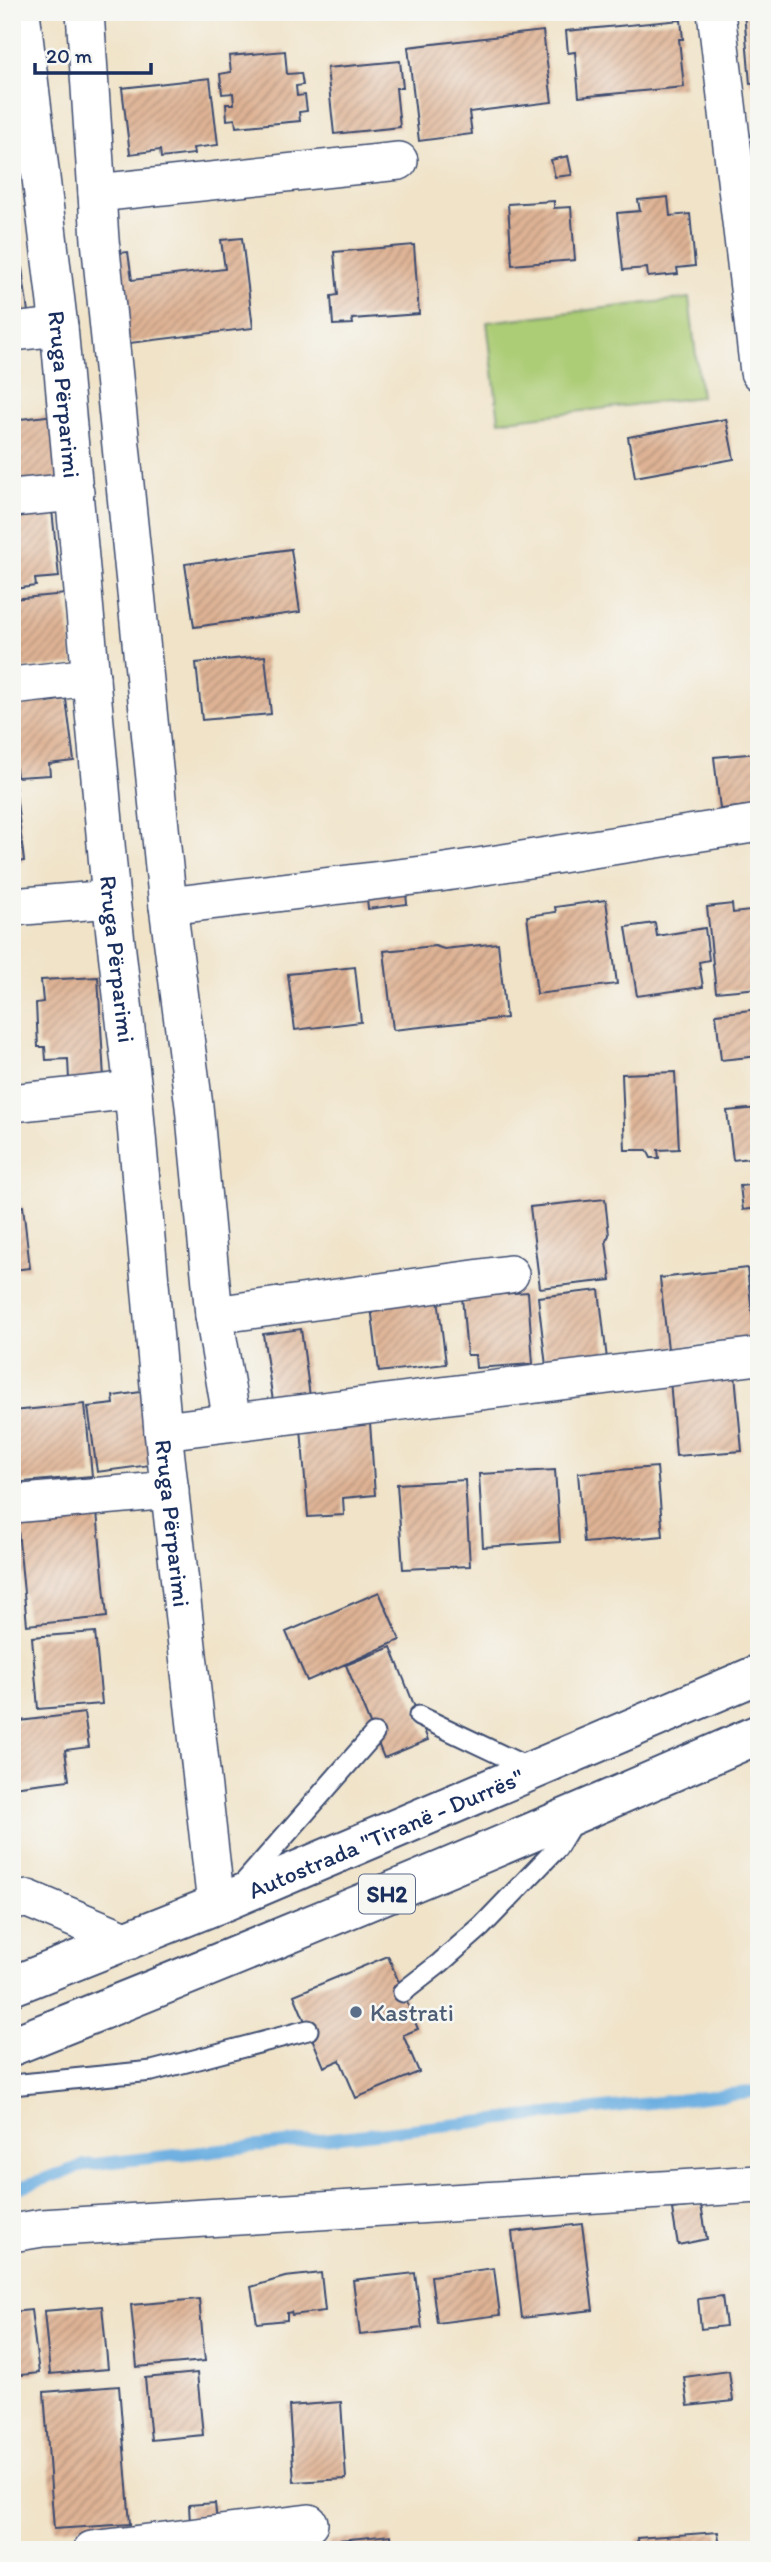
<svg xmlns="http://www.w3.org/2000/svg" width="771" height="2562" viewBox="0 0 771 2562" font-family="Itim,sans-serif">
<style>
.pitch{fill:#accc74;stroke:#647e69;stroke-width:2}
.lines{fill:none;stroke-linecap:round;stroke-linejoin:round}
.stream{stroke:#6cafe1;stroke-width:12}
.building{fill:url(#building-hatch)}
.service-casing{stroke:#3b4a6e;stroke-width:23}
.minor-casing{stroke:#3b4a6e;stroke-width:40}
.trunk-casing{stroke:#3b4a6e;stroke-width:42}
.service{stroke:#fff;stroke-width:19}
.minor{stroke:#fff;stroke-width:37}
.trunk{stroke:#fff;stroke-width:38}
.service-dot{fill:#5c6f8a;stroke:#f6f6f2;stroke-width:2.5}
.labels{text-anchor:middle;dominant-baseline:central;stroke-width:5;stroke-linejoin:round;paint-order:stroke}
.shield{fill:#f6f6f2;stroke:#5d6b8a;stroke-width:2}
.shield-label{font-size:23px;font-weight:bold;fill:#1b2f5e}
.street-label{font-size:24px;fill:#1b2f5e;stroke:#f6f6f2}
.service-label{font-size:24px;fill:#4e5e75;stroke:#f6f6f2;text-anchor:start}
</style>
<defs>
<pattern id="building-hatch" width="6" height="6" patternUnits="userSpaceOnUse" patternTransform="scale(1.75)"><rect width="6" height="6" fill="#dfb394"/><path d="M-1 1l2-2M0 6l6-6M5 7l2-2" fill="none" stroke="#b4927c"/></pattern>
</defs>
<rect width="100%" height="100%" fill="#f6f6f2"/>
<filter id="ink" filterUnits="userSpaceOnUse"><feTurbulence type="fractalNoise" baseFrequency=".0143" numOctaves="2"/><feDisplacementMap in="SourceGraphic" scale="14" xChannelSelector="R" yChannelSelector="G"/><feConvolveMatrix kernelMatrix="1 2 1 2 8 2 1 2 1" color-interpolation-filters="sRGB"/></filter>
<filter id="wash" filterUnits="userSpaceOnUse"><feTurbulence type="fractalNoise" baseFrequency=".00686" numOctaves="4" result="noise"/><feDisplacementMap in="SourceGraphic" scale="28" xChannelSelector="R" yChannelSelector="G"/><feGaussianBlur stdDeviation="1.57" result="paint"/><feColorMatrix in="noise" values="0 0 0 0 0 0 0 0 0 0 0 0 0 0 0 0 0 1.4 0 .05"/><feComposite in="paint" operator="in"/></filter>
<g filter="url(#wash)">
<rect width="100%" height="100%" fill="#f0e3c8"/>
<path class="pitch" d="M689,298L701,397L499,421L487,322Z"/>
<g class="lines">
<path class="stream" d="M12,2190L85,2165L759,2091"/>
</g>
<g id="blocks">
<path class="building" d="M744,12H759V83L750,84Z
M681,20L683,39H679L684,87L579,97L575,52L568,53L566,31Z
M543,31L552,102L469,112L472,134L419,141L408,47Z
M285,51L287,74L301,73L303,85L296,86L297,96L305,95L307,111L299,112L300,121L236,127L235,119L227,120L226,104H234L233,93L222,94L220,74L231,72L229,56Z
M400,61L403,88H396L400,127L334,134L327,68Z
M210,78L218,145L193,148L194,154L161,158L160,150L130,154L122,88Z
M568,156L572,175L555,177L551,160Z
M668,197L670,216L690,214L695,266L677,268L678,274L648,277L647,268L623,270L617,213L640,211L638,200Z
M554,201V208L571,207L575,260L512,265L508,204Z
M242,238L253,328L122,344L111,254L128,252L132,280L225,269L221,240Z
M414,245L419,314L352,319L353,324L333,325L331,296L338,295L334,252Z
M19,246L28,312L12,314V247Z
M55,415L63,486L12,492V420Z
M726,419L734,459L635,477L628,437Z
M52,510L59,577L35,579L36,586L14,589L12,514Z
M291,549L300,612L194,627L185,564Z
M66,594L73,664L12,670V599Z
M265,656L271,714L202,720L196,663Z
M46,695L47,702L66,699L74,761L49,764L50,775L17,777L16,768L12,769V708H18L16,698Z
M759,753V805L720,809L714,757Z
M15,785L24,861L12,863V786Z
M405,883L407,904L368,909L366,888Z
M606,900L617,984L537,994L527,916L556,912L555,907Z
M732,904L733,913L759,910V988L716,992L707,907Z
M655,923L657,936L705,928L709,960L699,962L703,987L637,996L626,927Z
M498,943L506,1018L393,1030L384,951L435,946L444,949Z
M355,967L361,1022L295,1030L288,974Z
M98,977L104,1078L69,1080L68,1059L46,1060L45,1047H38L36,1003L43,1002L41,980Z
M759,1009V1056L721,1060L716,1014Z
M675,1072L679,1149L658,1150L659,1158H651L647,1150H625L622,1074Z
M759,1108V1157L733,1160L727,1111Z
M759,1184V1208L743,1210L740,1186Z
M605,1199L609,1235L606,1241L611,1280L540,1288L530,1207Z
M23,1206L30,1268L12,1270V1207Z
M747,1268L755,1339L668,1349L660,1278Z
M437,1290L446,1364L379,1372L370,1298Z
M599,1290L608,1368L547,1375L538,1297Z
M528,1292L533,1364L476,1368L475,1355H467L462,1297Z
M301,1329L311,1404L274,1408L263,1334Z
M735,1374L742,1451L676,1456L670,1379Z
M148,1391L158,1464L97,1472L88,1407L114,1404L113,1396Z
M85,1404L92,1476L12,1483V1411Z
M370,1423L375,1495L343,1498L344,1515L308,1517L301,1428Z
M657,1467L663,1536L584,1543L578,1473Z
M555,1470L560,1542L483,1547L479,1474Z
M465,1480L470,1566L403,1569L397,1484Z
M97,1512L107,1617L27,1625L17,1519Z
M379,1592L400,1640L307,1681L286,1632Z
M95,1632L102,1704L38,1709L32,1637Z
M391,1647L428,1740L384,1758L346,1665Z
M84,1713L89,1747L65,1750L69,1780L12,1787V1722Z
M388,1956L418,2029L403,2035L419,2072L356,2098L340,2060L324,2067L294,1995Z
M701,2205L707,2239L678,2245L672,2209Z
M582,2224L593,2310L522,2318L512,2232Z
M494,2268L500,2315L437,2323L431,2276Z
M321,2273L325,2311L292,2315L291,2312L287,2313V2320L257,2323L251,2287L285,2277Z
M415,2273L422,2328L360,2335L353,2280Z
M722,2296L726,2326L701,2329L698,2299Z
M199,2299L205,2361L137,2367L131,2305Z
M102,2306L108,2369L50,2374L44,2311Z
M31,2310L39,2373L12,2376V2312Z
M729,2371L733,2401L688,2406L684,2377Z
M197,2373L203,2435L151,2440L145,2378Z
M119,2386L130,2524L54,2529L44,2392Z
M341,2402L346,2479L294,2482L289,2406Z
M215,2503L217,2522L190,2524L189,2505Z
M718,2532L720,2550H638L637,2538Z
M391,2535L392,2550H330L329,2541Z"/>
</g>
</g>
<g filter="url(#ink)">
<use href="#blocks" fill-opacity="0" stroke="#3b4a6e" stroke-width="2"/>
<g class="lines">
<g class="service-casing">
<path id="service" d="M419,1716L533,1770
M241,1886L374,1734
M403,1992L440,1963L482,1926L557,1848L574,1820
M12,2085L152,2071L308,2030"/>
</g>
<g class="minor-casing">
<g id="minor">
<path id="s1" d="M21,12L59,327L111,899L133,1090L163,1431L216,1905"/>
<path d="M85,12L100,240L168,906L194,1106L214,1315L232,1422"/>
<path d="M716,12L759,372"/>
<path d="M97,193L399,161"/>
<path d="M12,332L59,327"/>
<path d="M12,498L75,492"/>
<path d="M12,686L91,677"/>
<path d="M168,906L439,873L759,823"/>
<path d="M12,907L111,899"/>
<path d="M12,1103L133,1090"/>
<path d="M214,1315L510,1274"/>
<path d="M163,1431L759,1356"/>
<path d="M12,1504L170,1490"/>
<path d="M12,1901L28,1899L128,1941"/>
<path d="M12,2233L42,2228L759,2184"/>
<path d="M92,2550L309,2523"/>
</g>
</g>
<g class="trunk-casing">
<g id="trunk">
<path id="s2" d="M12,1986L228,1900L759,1674"/>
<path d="M12,2046C263,1946 512,1843 759,1734"/>
</g>
</g>
<use href="#service" class="service"/>
<use href="#minor" class="minor"/>
<use href="#trunk" class="trunk"/>
</g>
</g>
<circle class="service-dot" cx="356" cy="2012" r="7"/>
<g class="labels">
<rect class="shield" x="359" y="1874.5" width="56" height="39" rx="5"/>
<g class="shield-label">
<text x="387" y="1894">SH2</text>
</g>
<g class="street-label">
<text stroke="none"><textPath href="#s1" startOffset="385">Rruga Përparimi</textPath></text>
<text stroke="none"><textPath href="#s1" startOffset="952">Rruga Përparimi</textPath></text>
<text stroke="none"><textPath href="#s1" startOffset="1519">Rruga Përparimi</textPath></text>
<text stroke="none"><textPath href="#s2" startOffset="404">Autostrada "Tiranë - Durrës"</textPath></text>
</g>
<g class="service-label">
<text x="370" y="2012">Kastrati</text>
</g>
</g>
<rect width="771" height="2562" fill="none" stroke="#f6f6f2" stroke-width="42"/>
<path d="M35 63v10h116v-10" fill="none" stroke="#1b2f5e" stroke-width="3.5"/>
<text x="46" y="63" font-size="21" fill="#1b2f5e" stroke="#f6f6f2" stroke-width="5" paint-order="stroke">20 m</text>
</svg>
